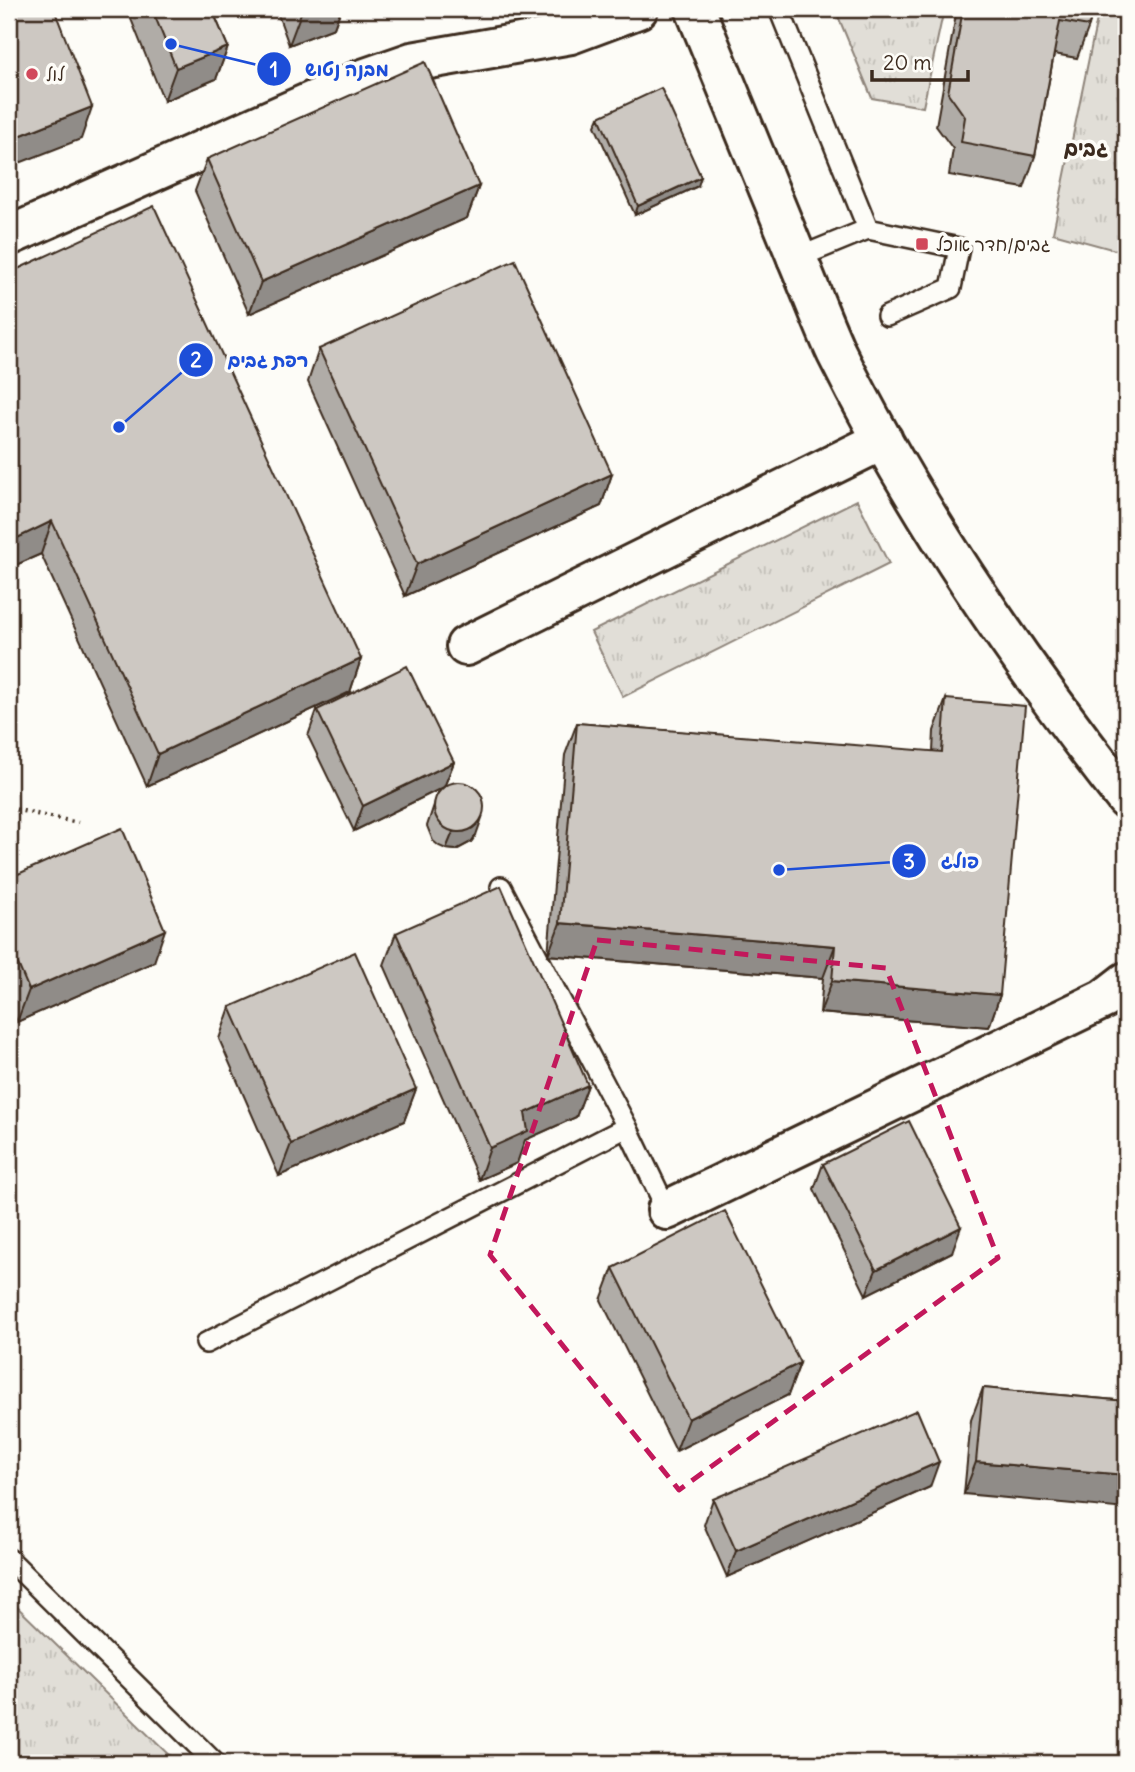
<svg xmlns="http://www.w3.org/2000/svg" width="1135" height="1772" viewBox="0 0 1135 1772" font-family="Delius,'Playpen Sans Hebrew',sans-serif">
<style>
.grass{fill:url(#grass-tufts);stroke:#8e847a;stroke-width:2}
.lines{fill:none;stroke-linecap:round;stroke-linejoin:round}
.service-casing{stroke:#3b2a1e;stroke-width:24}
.minor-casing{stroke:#3b2a1e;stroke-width:44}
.tertiary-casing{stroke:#3b2a1e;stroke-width:44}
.path{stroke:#3b2a1e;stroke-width:4.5;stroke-dasharray:2 5;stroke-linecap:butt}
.service{stroke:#fdfcf7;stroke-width:19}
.minor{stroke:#fdfcf7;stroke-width:38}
.tertiary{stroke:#fdfcf7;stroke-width:38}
.wall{fill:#b0aca7;stroke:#3b2a1e;stroke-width:2}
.shaded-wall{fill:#908c88;stroke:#3b2a1e;stroke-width:2}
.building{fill:#cdc8c2;stroke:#3b2a1e;stroke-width:2}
.marked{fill:none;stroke:#c2185b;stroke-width:5;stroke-dasharray:14 9;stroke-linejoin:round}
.poi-dot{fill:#d1495b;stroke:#fdfcf7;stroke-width:2.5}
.labels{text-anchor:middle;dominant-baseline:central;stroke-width:7;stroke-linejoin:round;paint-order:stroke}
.poi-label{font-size:18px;fill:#3b2a1e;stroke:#fdfcf7;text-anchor:start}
.quarter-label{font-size:21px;font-weight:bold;fill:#3b2a1e;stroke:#fdfcf7}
.leader{fill:none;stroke:#1d4ed8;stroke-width:2.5}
.callout-dot{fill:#1d4ed8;stroke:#fdfcf7;stroke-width:2.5}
.mark-label{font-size:21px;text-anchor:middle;font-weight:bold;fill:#fff}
.callout-label{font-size:19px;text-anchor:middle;font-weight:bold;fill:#1d4ed8;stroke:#fdfcf7;stroke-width:7;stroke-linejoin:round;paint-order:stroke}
</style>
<defs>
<pattern id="grass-tufts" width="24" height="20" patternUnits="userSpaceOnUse" patternTransform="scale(1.75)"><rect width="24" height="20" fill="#e1ded7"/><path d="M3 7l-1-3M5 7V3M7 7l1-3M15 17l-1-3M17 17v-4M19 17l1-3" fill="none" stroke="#c2bfb8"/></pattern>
</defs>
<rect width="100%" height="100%" fill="#fdfcf7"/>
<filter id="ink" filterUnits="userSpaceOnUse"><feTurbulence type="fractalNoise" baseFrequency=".0143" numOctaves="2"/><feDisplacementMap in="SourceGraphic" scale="14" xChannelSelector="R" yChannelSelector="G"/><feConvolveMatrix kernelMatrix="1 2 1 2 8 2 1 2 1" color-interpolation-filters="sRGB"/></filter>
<g filter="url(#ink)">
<path class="grass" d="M835,9H944L923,107L872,98Z
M1099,9H1126V253L1053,233Z
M857,500L889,564L623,697L591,632Z
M9,1599L177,1763H9Z"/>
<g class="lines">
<g class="service-casing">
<path id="service" d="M779,9L868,229L797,258
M868,229L959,248L951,288L887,316
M627,1127L667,1210
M206,1343L627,1127L501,887
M9,1559L215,1763"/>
</g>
<g class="minor-casing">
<path id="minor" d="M9,236L360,80L412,62L571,34L638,9
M797,258C810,289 822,321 836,352C914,510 1017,660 1126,799
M466,646L883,440
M667,1210L1104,999L1126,982"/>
</g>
<g class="tertiary-casing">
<path id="tertiary" d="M695,9L797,258"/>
</g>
<path class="path" d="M9,808L78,823"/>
<use href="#service" class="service"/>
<use href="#minor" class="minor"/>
<use href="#tertiary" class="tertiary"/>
</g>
<path class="wall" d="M127,9H212L228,47L216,79L164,101Z
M276,9H341L334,28L289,45Z
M957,9H1092L1089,26L1077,58L1054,54L1035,156L1024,188L949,175L953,149L936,126Z
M599,117L698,186L635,215L595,126Z
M207,159L479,186L467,218L249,314L195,191Z
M9,273L361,659L350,692L147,786L41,554L9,568Z
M319,349L612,474L601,506L405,596L308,382Z
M946,699L1000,995L989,1027L820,1013L823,978L548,955L565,755L577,723L933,752L934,731Z
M317,710L454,762L444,787L354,831L308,736Z
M438,793L476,835L471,842L456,850L446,849L439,846L433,841L427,826Z
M9,878L154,962L17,1022L9,1002Z
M396,933L588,1085L576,1117L525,1140L517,1163L479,1180L384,965Z
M230,1007L416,1089L404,1121L279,1176L219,1039Z
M823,1164L952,1252L866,1295L814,1189Z
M613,1268L800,1363L788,1395L676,1451L601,1300Z
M983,1388L1126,1401L964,1494L971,1420Z
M930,1487L727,1577L704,1525L713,1499Z"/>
<path class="shaded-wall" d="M312,9H341L334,28L289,45L301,13Z
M228,47L216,79L164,101L176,68Z
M92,107L81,139L9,167V140Z
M701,177L698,186L635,215L638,206Z
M479,186L467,218L249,314L261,282Z
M612,474L601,506L405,596L417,564Z
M52,521L41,554L9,568V542Z
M361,659L350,692L147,786L158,754Z
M454,762L444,787L354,831L363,806Z
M482,818L476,835L471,842L456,850L446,849L453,832Z
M560,923L835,946L823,978L548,955Z
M165,930L154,962L17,1022L29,990Z
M832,981L1000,995L989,1027L820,1013Z
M588,1085L576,1117L525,1140L517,1163L479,1180L490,1148L525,1113Z
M416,1089L404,1121L279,1176L291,1144Z
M961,1227L952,1252L866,1295L876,1270Z
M800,1363L788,1395L676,1451L688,1419Z
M939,1462L930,1487L727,1577L736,1551Z
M976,1462L1126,1475V1509L964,1494Z"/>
<path class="building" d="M9,9H54L92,107L9,140Z
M152,9H212L228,47L176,68Z
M299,9H312L301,13Z
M963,9H1092L1089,26L1060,21L1035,156L961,142L965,117L948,93Z
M425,62L479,186L261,282L207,159Z
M661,88L701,177L638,206L599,117Z
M154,206L361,659L158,754L52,521L9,542V273Z
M515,260L612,474L417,564L319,349Z
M407,666L454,762L363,806L317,710Z
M946,699L1025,706L1000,995L832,981L835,946L560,923L577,723L942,752Z
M434 807a25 25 0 1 1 50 0a25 25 0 1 1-50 0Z
M122,828L165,930L29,990L9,943V878Z
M501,886L588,1085L525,1113L528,1131L490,1148L396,933Z
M355,952L416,1089L291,1144L230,1007Z
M909,1121L961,1227L876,1270L823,1164Z
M725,1211L800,1363L688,1419L613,1268Z
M983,1388L1126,1401V1475L976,1462Z
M917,1410L939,1462L736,1551L713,1499Z"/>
</g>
<path class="marked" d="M597,940L886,968L998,1258L679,1490L490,1255Z"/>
<g class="poi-dot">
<circle cx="32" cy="74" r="7"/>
<rect x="915" y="237" width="14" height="14" rx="3.5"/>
</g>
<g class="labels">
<g class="poi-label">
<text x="46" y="74">לול</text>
<text x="936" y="244">גבים/חדר אוכל</text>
</g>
<g class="quarter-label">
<text x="1086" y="148">גבים</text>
</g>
</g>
<path class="leader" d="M171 44L274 69M119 427L196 360M779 870L909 861"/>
<g class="callout-dot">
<circle cx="171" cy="44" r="7"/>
<circle cx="119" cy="427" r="7"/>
<circle cx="779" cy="870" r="7"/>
<circle cx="274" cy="69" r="18"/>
<circle cx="196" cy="360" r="18"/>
<circle cx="909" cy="861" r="18"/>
</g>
<g class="mark-label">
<text x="274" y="77">1</text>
<text x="196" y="367">2</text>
<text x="909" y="869">3</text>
</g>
<g class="callout-label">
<text x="347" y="76">מבנה נטוש</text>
<text x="268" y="367">רפת גבים</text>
<text x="960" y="868">פולג</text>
</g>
<rect width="1135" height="1772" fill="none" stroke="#fdfcf7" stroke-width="35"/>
<rect x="18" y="18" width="1100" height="1737" fill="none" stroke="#3b2a1e" stroke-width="2.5" filter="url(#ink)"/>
<path d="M872 70v10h96v-10" fill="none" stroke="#3b2a1e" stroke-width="3.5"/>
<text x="883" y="70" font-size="21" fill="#3b2a1e" stroke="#fdfcf7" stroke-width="5" paint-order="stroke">20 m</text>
</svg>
